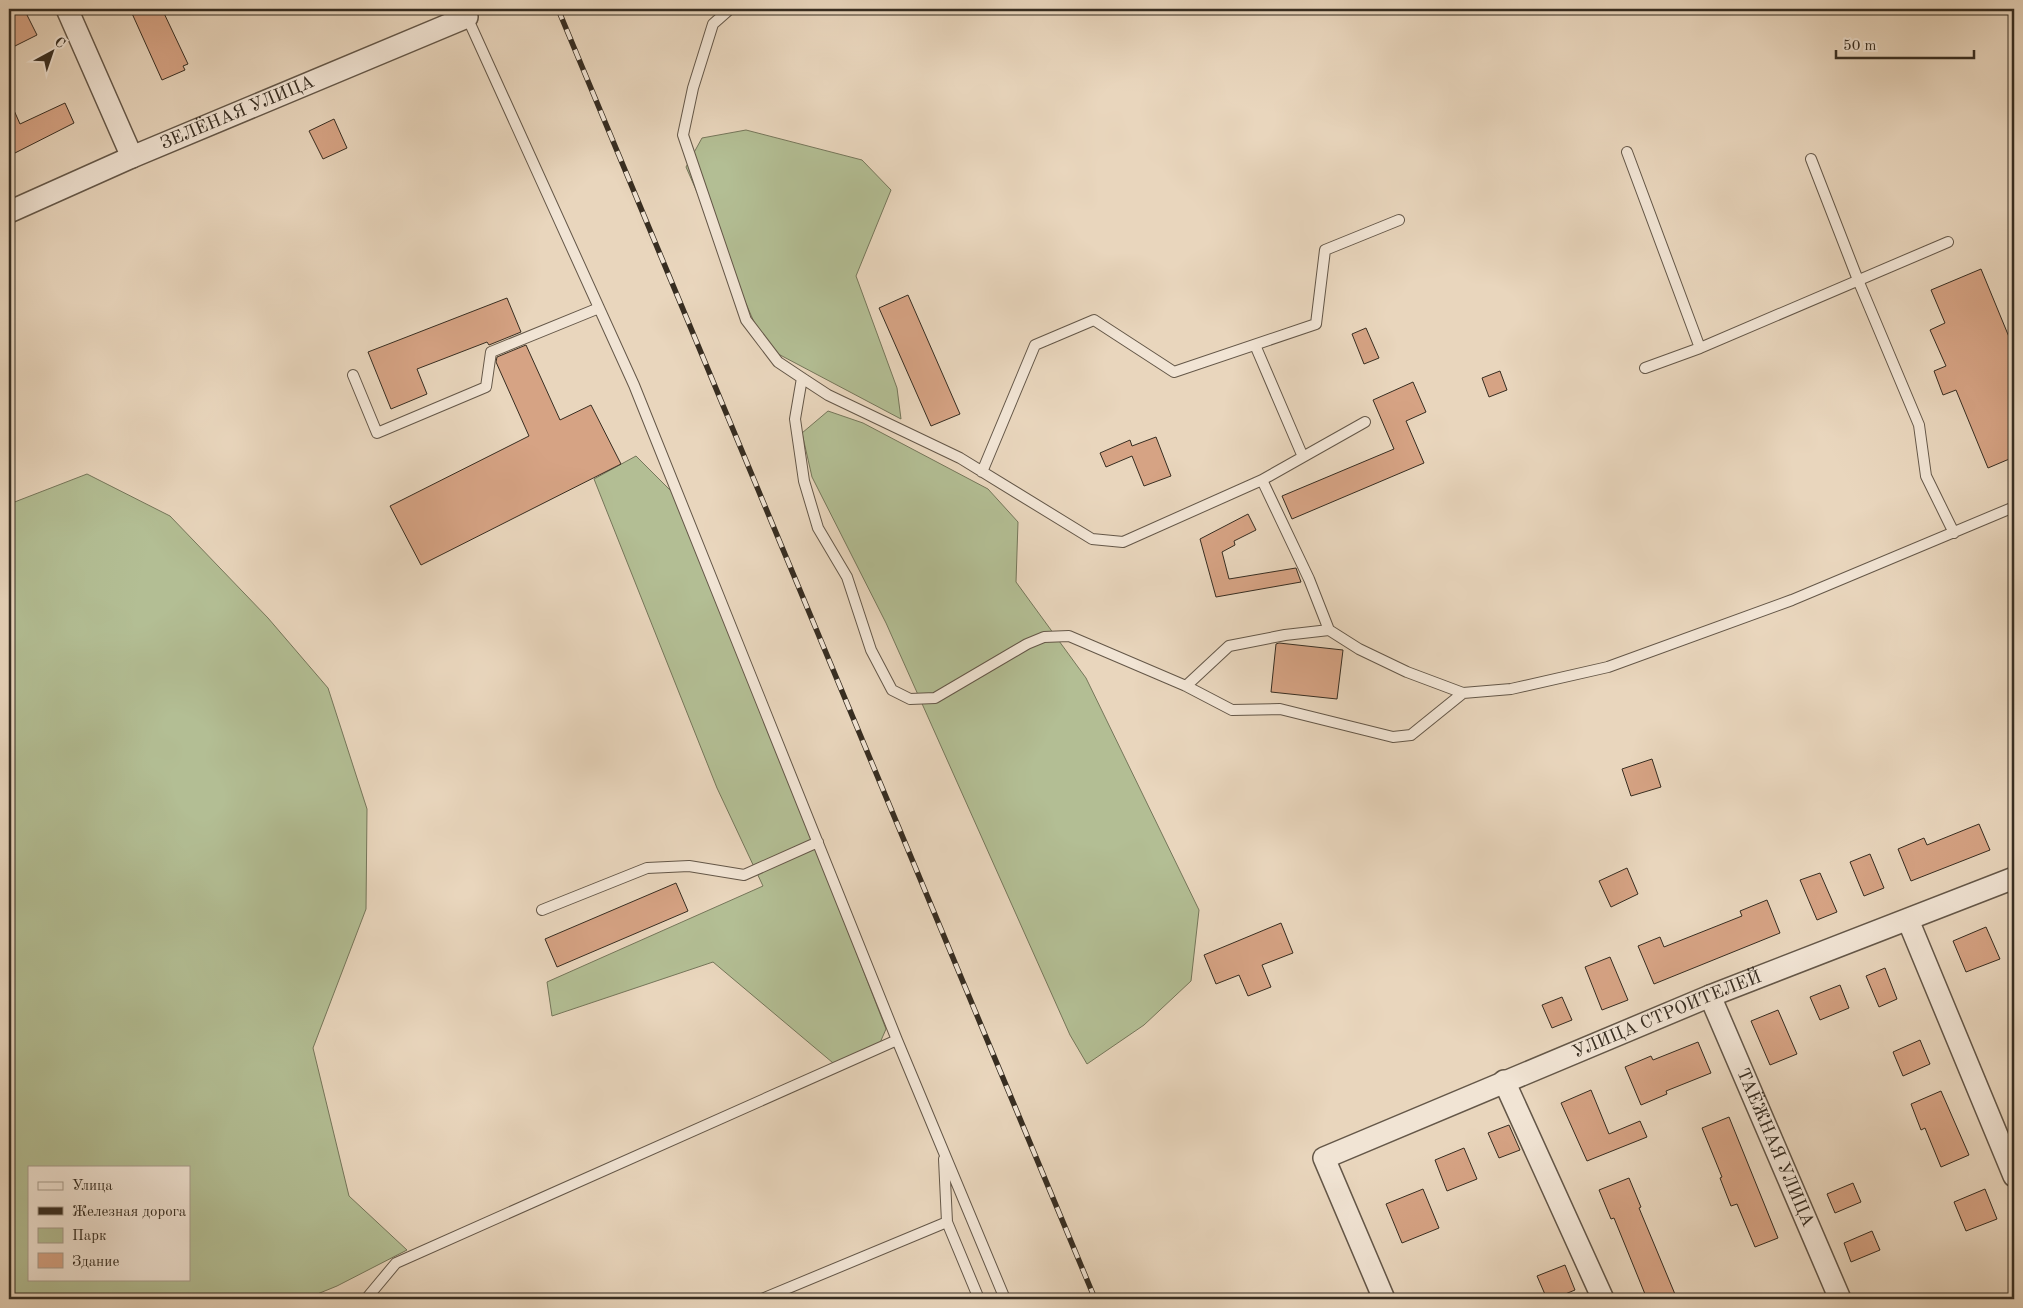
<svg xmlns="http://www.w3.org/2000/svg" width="2023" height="1308" viewBox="0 0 2023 1308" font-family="'Old Standard TT',serif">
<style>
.green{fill:#b3be94;stroke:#75765a;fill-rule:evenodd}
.building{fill:#d6a384;stroke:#372d21}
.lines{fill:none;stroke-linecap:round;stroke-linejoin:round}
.service-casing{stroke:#645748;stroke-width:12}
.minor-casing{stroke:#645748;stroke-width:24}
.service{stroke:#f1e4d4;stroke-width:10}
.minor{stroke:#f1e4d4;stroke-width:21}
.rail-casing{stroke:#372d21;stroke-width:5.5}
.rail{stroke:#f1e4d4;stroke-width:4;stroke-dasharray:11;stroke-linecap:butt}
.labels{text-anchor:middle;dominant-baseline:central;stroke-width:4.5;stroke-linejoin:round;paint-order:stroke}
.street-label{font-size:18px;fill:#372d21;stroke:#f1e4d4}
</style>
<rect width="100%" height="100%" fill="#e9d6bd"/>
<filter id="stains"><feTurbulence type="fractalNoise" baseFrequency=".004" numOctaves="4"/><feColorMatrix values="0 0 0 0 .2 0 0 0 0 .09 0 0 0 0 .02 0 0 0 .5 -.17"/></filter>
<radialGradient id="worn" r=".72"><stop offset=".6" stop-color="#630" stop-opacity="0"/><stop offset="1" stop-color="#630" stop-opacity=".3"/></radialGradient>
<path class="green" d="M746,130L862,160L891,190L856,276L897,388L901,419L765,347L686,167L702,138Z
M828,411L863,423L988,489L1018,522L1016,582L1086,678L1199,910L1191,981L1144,1025L1087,1064L1070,1035L886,623L812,477L802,433Z
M636,456L681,501L886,1029L876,1052L839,1068L713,962L552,1016L547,982L763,886L717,788L594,479Z
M87,474L170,516L268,618L328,688L367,809L366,909L313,1048L349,1196L407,1250L337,1286L305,1299H9V508L12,503ZM29,1167H189V1279H29Z"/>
<path class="building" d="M9,9H24L37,35L13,47L9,37Z
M130,9H162L188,64L183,66L185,70L162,80Z
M9,99L20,124L65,103L74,123L9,156Z
M334,119L347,148L323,159L309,131Z
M1981,269L2014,349V457L1988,468L1956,390L1943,395L1934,371L1946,366L1930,330L1945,323L1931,290Z
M908,295L960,414L931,426L879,308Z
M507,298L521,332L489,345L487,342L417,369L427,394L391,409L368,352Z
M1366,328L1379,358L1364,364L1352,334Z
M526,345L560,420L591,405L621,464L421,565L390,506L529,436L496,362L497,357Z
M1500,371L1507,390L1489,397L1482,378Z
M1413,382L1426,412L1406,421L1424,463L1292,519L1282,496L1394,449L1373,400Z
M1156,437L1171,476L1144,486L1132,456L1106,467L1100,453L1130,440L1132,446Z
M1248,514L1256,530L1234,541L1235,545L1222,552L1229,579L1296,568L1301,582L1216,597L1200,539Z
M1279,643L1343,650L1337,699L1271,692L1276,644Z
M1652,759L1661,787L1631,796L1622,769Z
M1979,824L1990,850L1911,881L1898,849L1924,838L1927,845Z
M1870,854L1884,888L1864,896L1850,862Z
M1627,868L1638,894L1611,907L1599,881Z
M1820,873L1837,912L1817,920L1800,880Z
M676,883L688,911L557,967L545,939Z
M1767,900L1780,933L1654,984L1638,946L1660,937L1664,947L1742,916L1740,911Z
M1281,923L1293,953L1262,965L1271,987L1248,996L1239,975L1216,984L1204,955Z
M1986,927L2000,959L1966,972L1953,941Z
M1610,957L1628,1000L1602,1010L1585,967Z
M1885,968L1897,999L1879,1007L1866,976Z
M1840,985L1849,1008L1820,1020L1810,997Z
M1562,997L1572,1020L1552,1028L1542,1005Z
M1778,1010L1797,1054L1770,1065L1751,1021Z
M1920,1040L1930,1064L1903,1076L1893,1052Z
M1698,1042L1711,1073L1666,1091L1667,1094L1641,1105L1625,1067L1651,1056L1653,1060Z
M1591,1090L1609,1134L1640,1121L1647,1137L1587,1161L1561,1103Z
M1941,1091L1969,1155L1941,1167L1925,1128L1921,1130L1911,1104Z
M1729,1117L1778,1238L1755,1247L1737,1204L1731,1206L1720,1178L1722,1177L1702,1128Z
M1509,1125L1520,1150L1499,1158L1488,1133Z
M1464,1148L1477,1179L1447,1191L1435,1160Z
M1629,1178L1641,1207L1639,1208L1677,1299H1647L1614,1218L1611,1219L1599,1190Z
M1853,1183L1861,1202L1835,1213L1827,1194Z
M1423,1189L1439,1228L1402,1243L1386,1204Z
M1985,1189L1997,1219L1966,1231L1954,1202Z
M1872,1231L1880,1250L1851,1262L1844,1243Z
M1565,1265L1575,1290L1553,1299H1547L1537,1276Z"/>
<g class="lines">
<g class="service-casing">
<path id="service" d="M730,9L713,24L693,88L683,135L746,320L778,362L802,378L828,395L960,458L1092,539L1123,542L1262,480L1365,422
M467,17L634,385L897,1040L1005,1299
M1627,152L1700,348
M1811,159L1858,280L1919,425L1926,476L1954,533
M1255,345L1303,457
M1645,368L1700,348L1948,242
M353,375L377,433L486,387L491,352L599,308
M802,378L795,419L804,481L818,528L847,577L871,650L892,690L910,699L935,698L1027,644L1044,637L1069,636L1186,686L1232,710L1280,709L1393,737L1411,735L1463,693
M982,472L1035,345L1094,320L1174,372L1316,324L1325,250L1399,220
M1262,480L1309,579L1329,630L1359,649L1407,672L1463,693L1511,689L1608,667L1792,600L2014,507
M1186,686L1229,646L1285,635L1329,630
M542,910L647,868L689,866L744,875L818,842
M944,1159L947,1222L979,1299
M366,1299L396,1263L897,1040
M762,1299L947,1222"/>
</g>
<g class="minor-casing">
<g id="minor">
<path d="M67,9L132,157"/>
<path id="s1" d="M9,212L132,157L467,17L465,9"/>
<path d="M1908,920L2014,1176"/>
<path id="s2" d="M1710,996L1840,1299"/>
<path d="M1504,1081L1603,1299"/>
<path id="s3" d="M1384,1299L1324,1158L1710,996L2014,878"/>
</g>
</g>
<use href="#service" class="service"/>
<use href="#minor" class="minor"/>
<g class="rail-casing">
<path id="rail" d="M558,9L1095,1299"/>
</g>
<use href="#rail" class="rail"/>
</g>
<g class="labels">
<g class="street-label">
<text stroke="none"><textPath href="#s1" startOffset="249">ЗЕЛЁНАЯ УЛИЦА</textPath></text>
<text stroke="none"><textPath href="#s3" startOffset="525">УЛИЦА СТРОИТЕЛЕЙ</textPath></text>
<text stroke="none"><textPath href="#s2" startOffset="165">ТАЁЖНАЯ УЛИЦА</textPath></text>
</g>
</g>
<rect width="2023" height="1308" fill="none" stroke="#e9d6bd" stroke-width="30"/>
<rect x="10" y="10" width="2003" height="1288" fill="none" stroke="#372d21" stroke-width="2.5"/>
<rect x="15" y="15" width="1993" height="1278" fill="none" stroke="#372d21"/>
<rect x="28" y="1166" width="162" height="115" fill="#f1e4d4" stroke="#a79b8c"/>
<rect x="38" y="1182" width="25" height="8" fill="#f1e4d4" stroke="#a79b8c"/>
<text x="72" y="1190" font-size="15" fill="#372d21">Улица</text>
<rect x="38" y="1207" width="25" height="8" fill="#372d21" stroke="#a79b8c"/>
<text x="72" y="1216" font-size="15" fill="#372d21">Железная дорога</text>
<rect x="38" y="1228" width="25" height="15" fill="#b3be94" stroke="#a79b8c"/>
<text x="72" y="1240" font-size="15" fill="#372d21">Парк</text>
<rect x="38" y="1253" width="25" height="15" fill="#d6a384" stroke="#a79b8c"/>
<text x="72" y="1266" font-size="15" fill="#372d21">Здание</text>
<g transform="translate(52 52) rotate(40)" stroke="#f1e4d4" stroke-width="4" paint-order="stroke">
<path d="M0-4L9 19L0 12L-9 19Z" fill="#372d21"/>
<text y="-8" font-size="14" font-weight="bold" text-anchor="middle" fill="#372d21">С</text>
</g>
<path d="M1836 50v8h138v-8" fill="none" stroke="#372d21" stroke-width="2.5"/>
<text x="1843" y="50" font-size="15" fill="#372d21" stroke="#f1e4d4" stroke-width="4" paint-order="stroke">50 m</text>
<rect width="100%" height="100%" filter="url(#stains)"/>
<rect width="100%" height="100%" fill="url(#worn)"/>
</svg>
